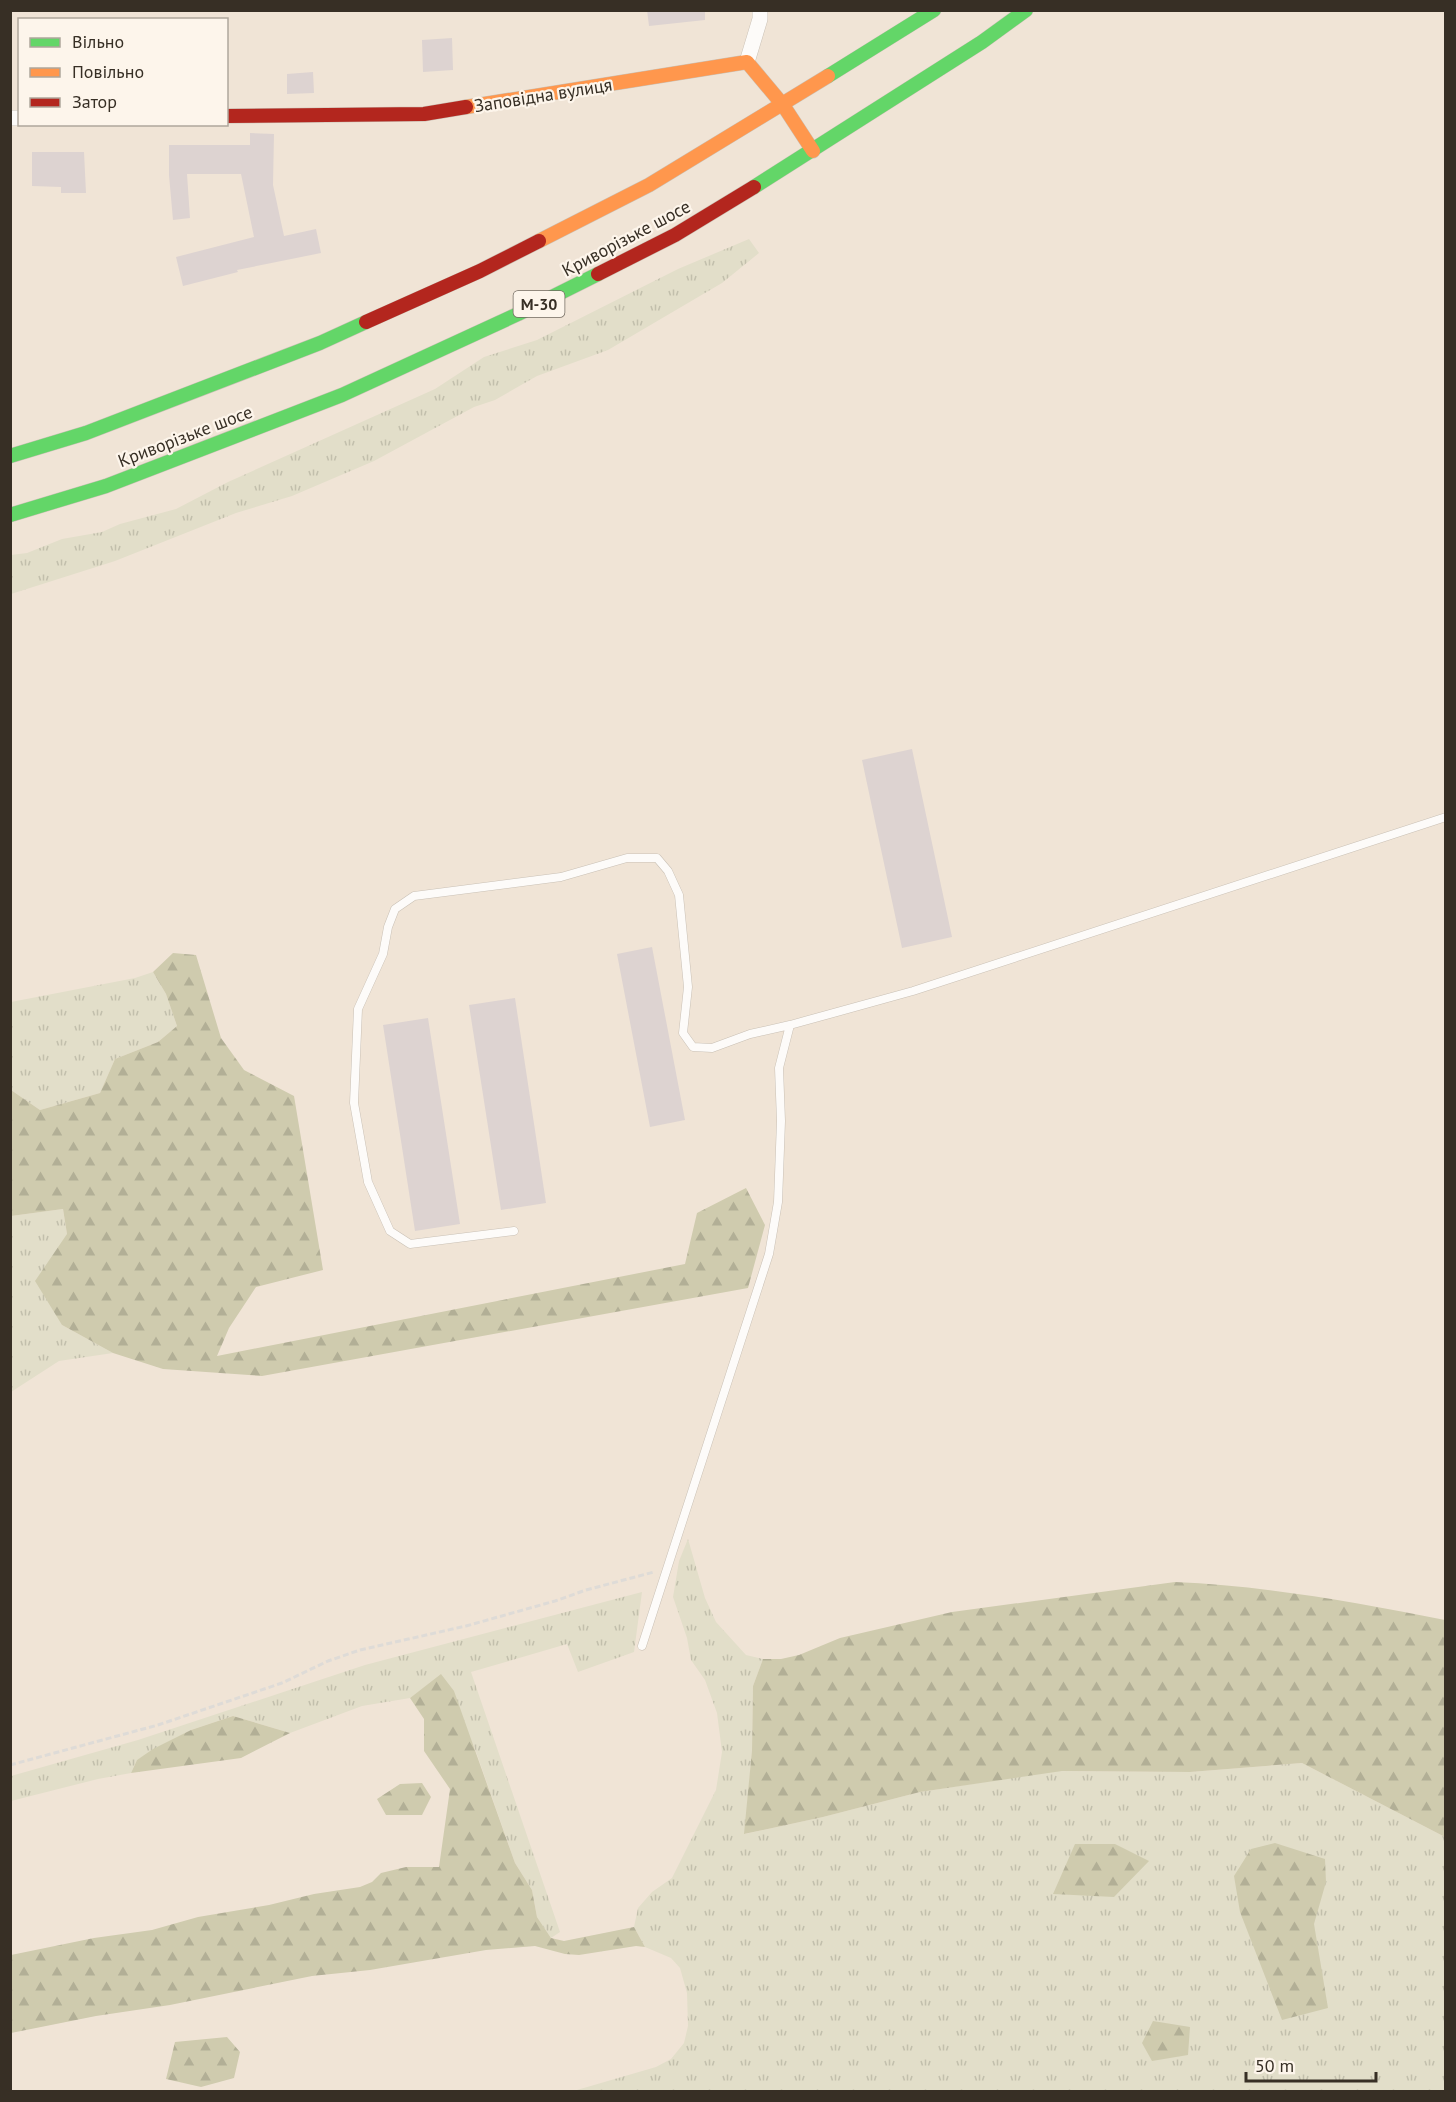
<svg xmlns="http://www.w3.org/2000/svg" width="1456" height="2102" viewBox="0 0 1456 2102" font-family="'PT Sans',sans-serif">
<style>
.grass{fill:url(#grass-tufts)}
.forest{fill:url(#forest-firs)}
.building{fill:#ddd3d1}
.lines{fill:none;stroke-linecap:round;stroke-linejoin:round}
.lane-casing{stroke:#c9c0b5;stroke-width:9}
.street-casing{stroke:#c9c0b5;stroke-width:16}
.fast-casing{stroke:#c9c0b5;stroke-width:15}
.slow-casing{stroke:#c9c0b5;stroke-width:15}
.jam-casing{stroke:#c9c0b5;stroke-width:15}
.path{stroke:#dedbd7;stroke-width:3;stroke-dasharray:6 3;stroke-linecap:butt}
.lane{stroke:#fdfbf9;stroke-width:8}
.street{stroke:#fdfbf9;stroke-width:15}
.fast{stroke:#63d668;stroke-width:14}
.slow{stroke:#ff974d;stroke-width:14}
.jam{stroke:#b3261e;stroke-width:14}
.labels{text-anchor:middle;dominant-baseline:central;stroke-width:4.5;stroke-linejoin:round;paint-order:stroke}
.shield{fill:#fdf5eb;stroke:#726a60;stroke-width:1.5}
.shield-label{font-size:16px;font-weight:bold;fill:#372f25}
.street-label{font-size:18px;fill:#372f25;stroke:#fdf5eb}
</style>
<defs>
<pattern id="grass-tufts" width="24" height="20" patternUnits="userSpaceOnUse" patternTransform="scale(1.5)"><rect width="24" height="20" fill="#e2dec9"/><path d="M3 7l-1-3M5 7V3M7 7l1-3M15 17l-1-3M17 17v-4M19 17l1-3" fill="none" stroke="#c2bfac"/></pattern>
<pattern id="forest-firs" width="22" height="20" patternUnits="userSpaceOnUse" patternTransform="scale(1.5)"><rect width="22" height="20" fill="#cfcbae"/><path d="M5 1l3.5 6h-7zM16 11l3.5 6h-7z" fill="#b2af96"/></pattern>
</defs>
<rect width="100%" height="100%" fill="#f0e4d6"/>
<path class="grass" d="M749,239L759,253L722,283L608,350L537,376L495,400L474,407L374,461L292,496L236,513L115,561L11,594V555L27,553L62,539L102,532L120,524L176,509L228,482L435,389L484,357L537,340L678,269Z
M153,972L166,994L177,1026L158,1042L115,1059L100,1093L40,1110L11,1090V1002L135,978Z
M63,1209L67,1234L62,1325L113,1353L59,1361L11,1392V1216Z
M688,1539L705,1598L716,1622L746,1655L763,1659L753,1686L752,1750L745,1834L823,1817L920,1792L1055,1771L1190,1772L1302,1763L1445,1837V2091L570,2092L656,2067L671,2059L684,2043L688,2026L687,1993L680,1968L671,1958L645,1947L634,1927L638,1908L652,1892L672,1878L716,1790L722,1752L717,1713L705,1680L691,1660L687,1638L673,1597L679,1561Z
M642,1592L634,1652L578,1672L567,1644L471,1672L560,1932L551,1938L537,1917L532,1890L515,1863L475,1749L441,1675L410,1698L362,1706L290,1733L233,1716L191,1730L137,1760L131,1773L98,1779L11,1801V1776L138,1740L365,1665Z"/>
<path class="forest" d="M173,953L196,955L221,1038L244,1070L294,1096L323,1270L256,1287L229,1328L217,1356L685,1264L697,1213L746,1188L765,1225L748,1288L262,1376L163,1369L113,1353L62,1325L35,1281L67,1234L63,1209L11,1216V1090L40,1110L100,1093L115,1059L158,1042L177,1026L166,994L153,972Z
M1175,1582C1266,1586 1356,1602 1445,1620V1837L1302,1763L1190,1772L1062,1771L920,1792L823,1817L744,1834L752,1750L753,1686L763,1659H781L799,1655L840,1638L952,1612Z
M441,1674L454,1691L515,1863L532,1890L537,1917L551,1938L564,1941L634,1927L645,1947L636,1946L579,1955L565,1954L535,1946L486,1950L370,1970L312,1976L170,2005L96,2016L11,2033V1955L94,1938L152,1930L198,1917L269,1905L314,1894L360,1887L372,1882L381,1873L406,1867H439L450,1789L424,1751V1719L410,1698Z
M233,1716L290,1733L241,1758L131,1773L137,1760L153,1749L191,1730Z
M422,1783L431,1797L422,1815H386L377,1799L400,1784Z
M1275,1843L1325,1859L1326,1882L1314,1924L1328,2008L1282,2020L1240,1912L1234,1876L1251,1849Z
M1075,1844H1115L1149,1861L1114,1897L1053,1894Z
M1153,2021L1190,2027L1188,2055L1152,2061L1142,2043Z
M227,2037L240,2052L234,2078L201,2087L166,2079L175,2042Z"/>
<path class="building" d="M647,10H705V20L649,26Z
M452,38L453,70L423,72L422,40Z
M313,72L314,93L287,94V74Z
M250,133L274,134L273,185L284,236L316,229L321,253L237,270L238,272L183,286L176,257L254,237L241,174H187L190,218L173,220L169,175V145H250Z
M32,152H84L86,193H61V187L32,186Z
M912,749L952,937L902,948L862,760Z
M652,947L685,1120L650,1127L617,954Z
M515,998L546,1203L501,1210L469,1005Z
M428,1018L460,1224L415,1231L383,1025Z"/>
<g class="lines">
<g class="lane-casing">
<path id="lane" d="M514,1231L410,1244L390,1231L368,1182L354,1103L358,1009L383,954L388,927L395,909L414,896L561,877L627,858H657L668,871L679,895L688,987L683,1033L693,1047L712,1048L750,1034L790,1025L913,991L1446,817
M642,1646L769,1254L778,1202L781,1121L779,1068L790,1025"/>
</g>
<g class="street-casing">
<path id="street" d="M747,62L760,19V10
M10,118H20"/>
</g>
<g class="fast-casing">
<path id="fast" d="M828,76L934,10
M754,187L982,42L1026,10
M10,456L86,433L320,343L366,322
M10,515L106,486L342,395L518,314L598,274"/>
</g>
<g class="slow-casing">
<path id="slow" d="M466,107L747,62L783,105L813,151
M539,241L649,185L828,76"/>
</g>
<g class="jam-casing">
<path id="jam" d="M226,116L424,114L466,107
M598,274L675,235L754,187
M366,322L480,271L539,241"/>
</g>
<path class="path" d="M10,1765L158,1725L282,1683L328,1661L360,1650L466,1626L555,1601L586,1590L654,1572"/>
<use href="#lane" class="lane"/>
<use href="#street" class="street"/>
<use href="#fast" class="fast"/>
<use href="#slow" class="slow"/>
<use href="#jam" class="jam"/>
</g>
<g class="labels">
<rect class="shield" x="513.5" y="291" width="51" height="26" rx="4.5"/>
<g class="shield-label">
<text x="539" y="304">М-30</text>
</g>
<g class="street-label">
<text transform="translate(543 95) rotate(-9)">Заповідна вулиця</text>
<text transform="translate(626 238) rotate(-28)">Криворізьке шосе</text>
<text transform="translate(185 436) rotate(-21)">Криворізьке шосе</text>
</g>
</g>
<rect width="1456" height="2102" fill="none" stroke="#372f25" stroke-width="24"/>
<rect x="18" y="18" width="210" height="108" fill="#fdf5eb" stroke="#aea69c" stroke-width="1.5"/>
<rect x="30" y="38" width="30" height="9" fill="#63d668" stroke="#aea69c" stroke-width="1.5"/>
<text x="72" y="48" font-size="18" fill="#372f25">Вільно</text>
<rect x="30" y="68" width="30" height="9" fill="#ff974d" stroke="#aea69c" stroke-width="1.5"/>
<text x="72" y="78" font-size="18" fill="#372f25">Повільно</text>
<rect x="30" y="98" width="30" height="9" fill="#b3261e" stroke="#aea69c" stroke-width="1.5"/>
<text x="72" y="108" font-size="18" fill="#372f25">Затор</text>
<path d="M1246 2072v9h130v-9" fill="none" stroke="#372f25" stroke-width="3"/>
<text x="1255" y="2072" font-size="18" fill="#372f25" stroke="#fdf5eb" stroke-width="4.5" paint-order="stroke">50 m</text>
</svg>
